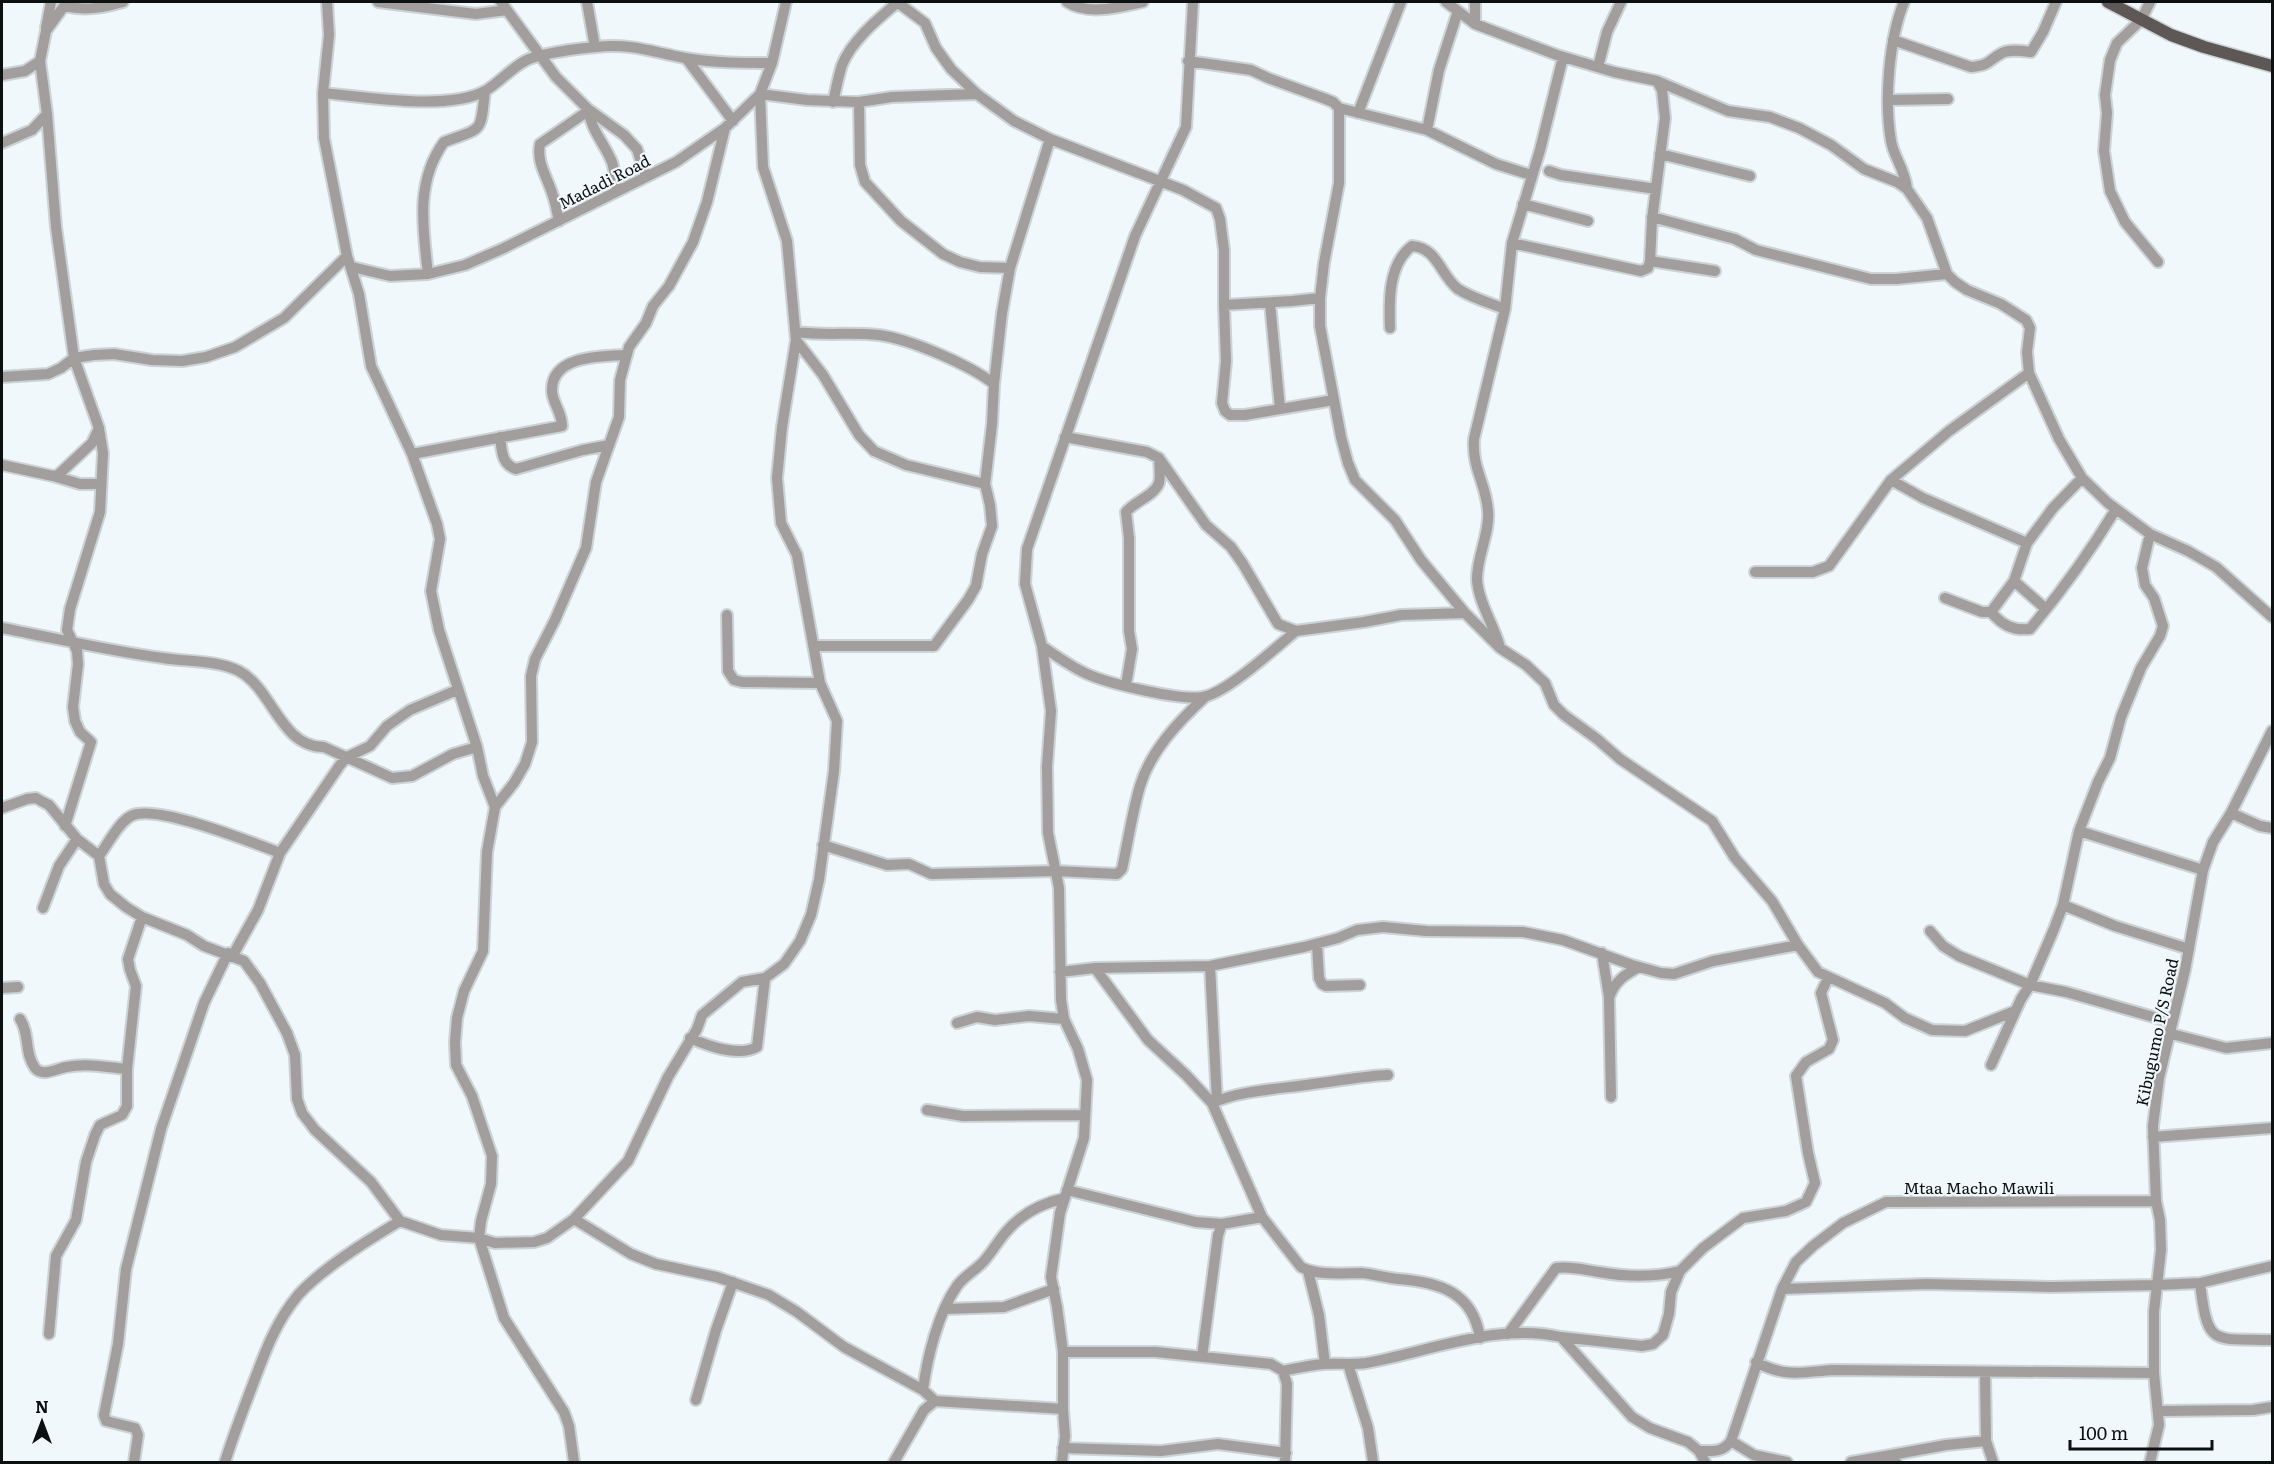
<svg xmlns="http://www.w3.org/2000/svg" width="2274" height="1464" viewBox="0 0 2274 1464" font-family="Literata,serif">
<style>
.lines{fill:none;stroke-linecap:round;stroke-linejoin:round}
.minor-casing{stroke:#ccd3d6;stroke-width:14}
.major-casing{stroke:#ccd3d6;stroke-width:15}
.minor{stroke:#a29e9d;stroke-width:10}
.major{stroke:#5d5755;stroke-width:12}
.labels{text-anchor:middle;dominant-baseline:central;stroke-width:4.5;stroke-linejoin:round;paint-order:stroke}
.street-label{font-size:16px;fill:#0d1011;stroke:#f0f8fc}
</style>
<rect width="100%" height="100%" fill="#f0f8fc"/>
<g class="lines">
<g class="minor-casing">
<path id="minor" d="M327,2L329,35L323,93L324,138L347,256L359,294L371,366L412,454L437,524L440,539L431,591L439,630L477,747L483,776L495,807
M378,2L476,14L507,10
M501,2L556,77L588,109L624,135L637,149L646,177
M587,2L595,47
M897,2L925,23L936,48L951,69L977,94L1014,121L1050,139L1183,190L1216,208L1220,219L1224,250V305L1292,301L1320,298
M1067,2C1088,16 1120,7 1143,2
M1446,2L1475,24L1557,55L1614,72L1657,81L1728,111L1770,117L1799,128L1831,145L1864,169L1897,182L1907,189L1927,218L1947,274L1955,282L1967,290L2001,304L2026,320L2030,328L2027,352L2029,373L2059,439L2082,478L2108,503L2150,534L2188,551L2216,567L2272,617
M1475,2V24
M1904,2C1889,39 1884,100 1891,141C1894,158 1905,169 1907,189
M2150,2L2141,20L2117,43L2110,60L2105,95L2107,113L2104,151L2110,191L2125,222L2158,262
M64,6C85,11 102,8 123,2
M46,28L51,2
M1893,40L1971,67C1991,65 1987,61 2002,53C2010,49 2022,51 2031,52L2043,32L2056,2
M686,58L733,121
M1188,61L1251,70L1268,78L1323,98L1333,102L1339,108V183L1324,263L1320,298V326L1341,437L1348,463L1355,480L1395,520L1421,560L1465,613L1500,648L1526,665L1545,683L1554,705L1564,715L1597,739L1620,759L1712,821L1735,858L1772,901L1798,945L1818,972L1885,1003L1905,1018L1932,1030L1965,1031L2015,1011
M1598,67L1607,32L1621,2
M2,75L25,71L40,61
M1657,81L1662,90L1665,118L1652,220L1650,261L1715,271
M323,93C364,97 448,111 485,91C499,83 510,69 525,61C536,54 581,48 596,47C631,43 652,52 685,58C714,63 743,63 772,63
M1889,100L1948,99
M833,102C836,90 838,77 842,65C852,40 878,19 898,2
M859,102L860,165L865,182L901,221L943,254L960,262L980,267L1010,268
M1339,108L1427,130L1496,164L1531,175
M588,109C591,130 604,143 612,162C615,171 615,182 617,191
M1358,113L1401,2
M1427,130L1439,70L1458,11
M2,143L32,130L47,114
M1660,154L1750,176
M1549,171L1561,175L1656,189
M1523,204L1588,221
M1652,217L1735,239L1756,250L1871,279H1896L1947,274
M559,221C557,213 556,204 553,196C548,178 536,163 540,144L588,111
M1512,243L1641,271L1648,268L1650,261
M352,267L390,276L428,274L465,265L504,248L676,162L725,128L760,94L772,63L786,2
M428,274C423,228 415,182 444,142C484,127 480,134 485,91
M1270,303L1280,409
M1224,305L1226,361L1222,403L1225,411L1230,415H1245L1334,400
M1390,328C1389,301 1388,264 1412,246C1438,248 1440,275 1458,289C1472,298 1490,303 1505,309
M796,332C824,336 851,332 879,335C910,339 970,365 994,384L992,424L985,484L990,505L992,526L982,554L976,586L968,600L934,646H814
M796,340L823,375L859,435L874,451L906,465L985,484
M2,377L48,374L61,368L74,358L94,355L114,354L152,360L182,361L206,357L235,347L284,318L347,256
M994,384L1002,313L1010,268L1050,139
M500,437C502,450 501,464 516,469L583,450L609,445
M1065,437L1147,452L1159,458L1206,525L1231,547L1243,564L1278,624L1296,631L1364,622L1401,615L1465,613
M412,454L562,426C562,412 552,402 552,391C551,355 602,356 627,355
M2,465L53,476L58,475L92,443L99,428
M53,476L80,484H101
M1891,480L1923,498L2027,543
M1755,572H1813L1829,566L1891,480L1949,431L2029,373
M2014,581L2046,609
M1945,598L1982,612H1991L2014,581L2027,543L2053,508L2082,478
M1991,612C2002,625 2013,631 2030,629C2062,591 2090,552 2116,509
M727,615L728,671L734,680L742,682L820,683
M2,628C55,638 109,651 163,658C188,662 217,660 239,671C273,689 280,747 324,747L392,778L412,776L453,754L477,747
M1499,644C1493,624 1478,601 1477,579C1477,556 1490,533 1488,511C1486,483 1472,469 1474,439L1505,309L1512,243L1540,150L1563,57
M1042,646C1056,656 1070,666 1085,673C1106,683 1186,703 1207,696C1232,688 1274,649 1296,631
M1126,685L1132,649L1129,631V538L1126,512C1135,501 1154,496 1159,483C1161,475 1159,465 1159,458
M2,808L27,799L36,798L43,802L49,805L77,839L99,856L104,884L110,894L126,907L142,917L187,935L204,946L244,961L260,983L287,1033L295,1055L297,1099L302,1113L315,1130L371,1182L400,1221L441,1235L479,1238L495,1243L534,1242L547,1238L574,1219L628,1161L668,1077L697,1029L702,1015L742,982L765,978L784,964L800,941L811,915L819,880L834,771L837,721L820,683L797,555L781,523L777,478L782,427L796,340L787,241L763,167L760,94L807,100L859,102L892,97L977,94
M2231,813L2260,826L2272,828
M65,826L91,742L80,732L75,721L73,707L78,664L77,651L67,630L70,609L100,512L103,453L99,428L74,358L56,227L47,114L40,61L46,31L67,2
M2079,831L2203,870
M823,845L887,865L909,864L931,874L1056,871L1117,874L1122,869C1128,842 1132,813 1140,786C1151,750 1179,721 1206,696
M99,856C108,844 118,823 131,816C154,803 254,843 280,853
M2063,905L2115,926L2189,949
M43,908L59,866L77,839
M1930,931L1943,946L1959,956L2030,985L2066,992L2171,1022
M1317,944L1319,978L1322,984L1326,986L1360,985
M1602,953L1609,997
M233,955L258,910L280,853L340,765L347,757L370,746L387,726L410,710L457,690
M1210,966L1217,1101
M1095,968L1148,1040L1186,1075L1212,1103L1262,1217L1301,1267C1319,1276 1342,1273 1361,1273C1374,1274 1386,1278 1398,1279C1439,1282 1473,1292 1480,1338
M1060,972L1095,968L1210,966L1304,947L1338,938L1357,930L1383,927L1426,931L1523,932L1563,940L1632,965L1661,973L1674,974L1713,961L1798,945
M2,988L18,987
M20,1019C30,1034 24,1053 35,1068C42,1077 56,1069 66,1067C86,1063 107,1067 127,1069
M957,1023L977,1017L995,1020L1029,1016L1064,1019
M2168,1033L2226,1048L2272,1043
M690,1038C708,1046 739,1057 757,1047L765,978
M1991,1065L2021,999L2030,985L2054,929L2063,905L2079,831L2098,782L2110,758L2121,717L2141,668L2160,636L2163,626L2154,598L2145,585L2142,568L2150,534
M1611,1097L1609,998C1614,982 1624,975 1639,967
M1212,1103C1242,1090 1280,1089 1313,1084C1339,1081 1362,1076 1388,1075
M927,1110L963,1116L1085,1115
M2153,1137L2272,1128
M1067,1190L1196,1222L1222,1224L1262,1217
M574,1219L631,1254L656,1264L717,1277L769,1295L797,1312L844,1347L923,1390
M1308,1271L1319,1315L1325,1364
M2200,1283C2208,1348 2212,1338 2272,1340
M1782,1289L1926,1284L2050,1287L2157,1285L2200,1283L2272,1266
M945,1309L1004,1307L1054,1289
M49,1334L56,1256L76,1220L86,1162L95,1135L100,1125L122,1115L127,1106V1069L136,986L130,970L128,959L142,917
M1508,1334L1556,1268C1570,1266 1585,1270 1599,1272C1627,1277 1652,1278 1680,1271
M1561,1337L1642,1346L1653,1344L1663,1335L1669,1314L1671,1292L1680,1271L1703,1248L1743,1218L1786,1211L1806,1202L1815,1183L1808,1153L1796,1076L1806,1062L1829,1049L1833,1040L1821,993L1828,978
M1063,1352H1156L1271,1364L1283,1371L1287,1384L1285,1462
M1202,1357L1218,1235L1222,1224
M1756,1362C1786,1378 1802,1372 1833,1370L2154,1373
M1348,1364L1368,1428L1373,1462
M1283,1371C1297,1368 1310,1365 1324,1364C1338,1363 1352,1365 1366,1363C1428,1352 1498,1322 1561,1337L1632,1417L1650,1428L1688,1442L1699,1451L1705,1462
M1985,1372L1986,1441L1993,1462
M696,1400L716,1330L733,1282
M935,1401L923,1390C927,1358 938,1313 957,1286C964,1276 976,1270 984,1261C992,1252 998,1241 1006,1232C1021,1214 1043,1203 1065,1198
M2159,1411L2253,1410L2272,1407
M1731,1441L1754,1455L1787,1462
M1063,1448L1161,1451L1218,1444L1286,1453
M1699,1451C1713,1451 1722,1453 1731,1441L1782,1289L1796,1262L1813,1246L1843,1223L1886,1202L2156,1201
M1891,1455L1946,1445L1986,1441
M134,1462L138,1435L135,1428L106,1421L104,1415L118,1344L126,1269L161,1129L204,1003L228,953
M225,1462C233,1436 243,1410 253,1384C265,1352 276,1321 299,1294C324,1267 368,1240 400,1221
M574,1462L569,1426L564,1412L504,1318L479,1238L481,1221L491,1184L492,1156L472,1096L456,1065L455,1042L457,1018L464,991L483,951L487,852L495,807L514,783L525,764L532,742L531,676L535,659L555,620L586,548L596,482L619,417L620,380L629,347L646,323L653,306L669,286L693,242L707,202L725,128
M894,1462L924,1410L935,1401L1063,1409
M1062,1462L1065,1436L1063,1409V1352L1057,1307L1051,1277L1060,1213L1084,1138L1087,1080L1078,1049L1064,1019L1061,1000L1059,888L1048,833L1047,767L1051,711L1042,646L1025,584L1027,549L1135,236L1186,127L1193,2
M1851,1462L1891,1455L1896,1462
M2150,1462L2159,1425L2154,1373V1312L2161,1250L2160,1220L2156,1201L2153,1126L2159,1078L2185,970L2203,870L2213,842L2231,813L2272,731"/>
</g>
<g class="major-casing">
<path id="major" d="M2108,2L2171,35L2204,47L2272,66"/>
</g>
<use href="#minor" class="minor"/>
<use href="#major" class="major"/>
</g>
<g class="labels">
<g class="street-label">
<text transform="translate(604 181) rotate(-27)">Madadi Road</text>
<text transform="translate(2156 1032) rotate(-78)">Kibugumo P/S Road</text>
<text x="1979" y="1187">Mtaa Macho Mawili</text>
</g>
</g>
<rect width="2274" height="1464" fill="none" stroke="#0d1011" stroke-width="6"/>
<g transform="translate(42 1422)" stroke="#f0f8fc" stroke-width="4.5" paint-order="stroke">
<path d="M0-4.5L10 22L0 15L-10 22Z" fill="#0d1011"/>
<text y="-9" font-size="16" font-weight="bold" text-anchor="middle" fill="#0d1011">N</text>
</g>
<path d="M2070 1440v9h142v-9" fill="none" stroke="#0d1011" stroke-width="3"/>
<text x="2079" y="1440" font-size="18" fill="#0d1011" stroke="#f0f8fc" stroke-width="4.5" paint-order="stroke">100 m</text>
</svg>
